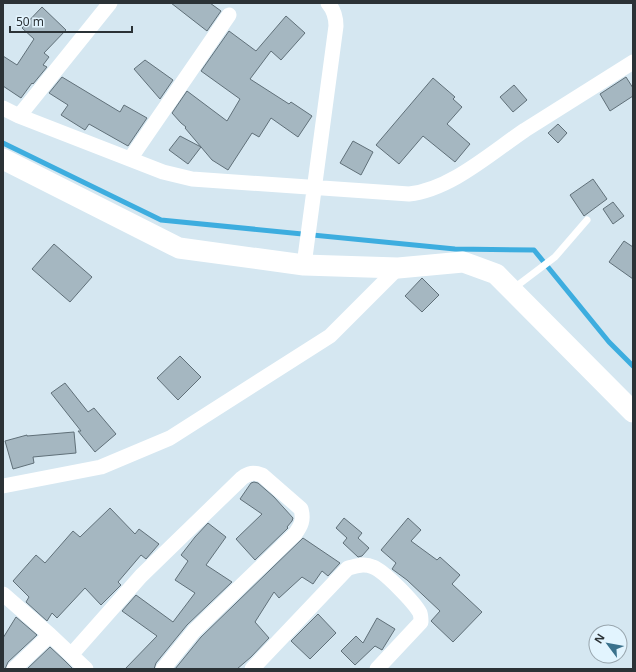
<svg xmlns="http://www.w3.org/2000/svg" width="636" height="672" viewBox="0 0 636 672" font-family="'Noto Sans',sans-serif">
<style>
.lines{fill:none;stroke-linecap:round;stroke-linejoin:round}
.stream{stroke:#3daddf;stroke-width:5}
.building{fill:#a5b7c1;stroke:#607079}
.lane{stroke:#fff;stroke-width:7}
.street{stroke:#fff;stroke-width:15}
.secondary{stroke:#fff;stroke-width:21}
</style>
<rect width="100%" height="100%" fill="#d5e7f1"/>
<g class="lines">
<path class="stream" d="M3,143L161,220L455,249L534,250L609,342L633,366"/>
</g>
<path class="building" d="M171,3H210L221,11L207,31Z
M42,7L66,30L44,53L49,57L43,65L47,67L33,84L32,83L21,98L3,86V56L17,65L34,39L22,28Z
M286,16L305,33L281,60L271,51L250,79L289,104L291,102L312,116L298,137L271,118L259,137L252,133L228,170L212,160L185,128L186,127L181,123L172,113L187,91L227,121L240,99L201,71L229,31L256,51Z
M145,60L173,80L160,99L134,69Z
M62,77L120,112L124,105L147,118L128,146L89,124L85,130L61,115L68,105L49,93Z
M626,77L633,88V96L610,111L600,94Z
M433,78L455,97L453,99L462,107L447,124L470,144L455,162L423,136L399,164L376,145Z
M514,85L527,100L513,112L500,97Z
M558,124L567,133L558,143L548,133Z
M180,136L201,147L188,164L169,150Z
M353,141L373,152L361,175L340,163Z
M593,179L607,199L584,216L570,195Z
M613,202L624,216L613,224L603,209Z
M624,241L633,247V279L609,262Z
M54,244L92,277L70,302L32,269Z
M422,278L439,295L422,312L405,296Z
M180,356L201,377L178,400L157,378Z
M65,383L88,412L94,408L116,434L95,452L78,431H81L51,393Z
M74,432L76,453L33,457L34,463L13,469L5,441L27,435V436Z
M254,482L258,483L274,497L293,518L292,521L287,527L288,528L255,560L236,539L262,514L240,499L251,483Z
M110,508L135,534L139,529L159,544L146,559L141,555L118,582L121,585L101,605L85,588L57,618L52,613L47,621L26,602L29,597L13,581L36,555L45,563L73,531L80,537Z
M344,518L362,533L358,538L369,548L362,556L358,557L343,543L347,538L336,528Z
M408,518L421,530L411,541L437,560L440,557L460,575L452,584L482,612L453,642L431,621L440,611L407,580L392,569L396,563L381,550Z
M208,523L226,537L206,565L232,582L187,625L156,663L154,669H125L157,636L122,611L136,595L173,622L195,593L175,580L188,561L181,555L195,537Z
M303,538L340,563L328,576L322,571L313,584L302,577L279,598L274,592L255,622L269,638L251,657L237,669H175L201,637Z
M318,614L336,633L310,659L291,641Z
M16,617L37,635L8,662L5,669H3V638Z
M377,618L395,629L382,650L375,646L355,665L341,651L356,636L363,643Z
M50,647L65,661L73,669H27Z"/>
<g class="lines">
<path class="lane" d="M514,288L555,257L587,220"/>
<path class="street" d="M3,108L19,116L163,172L192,179L409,194C450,190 491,153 525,130C561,107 597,85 633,62
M19,116L110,3
M130,159L229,15
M304,265L336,26C336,17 334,10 328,3
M3,486L101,467L170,438L330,336L398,268
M3,594L50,635L86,669
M71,655L141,576L242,478C249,473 253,472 262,475L301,509C304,520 301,526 295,534L194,631L163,669
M14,669L50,635
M252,669L348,568C357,566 364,563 373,567C384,571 414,602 420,613C421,616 421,618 421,622L377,669"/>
<path class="secondary" d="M3,159L179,248L304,265L398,268L463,262L496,274L633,412"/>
</g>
<rect width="636" height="672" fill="none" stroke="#2b3236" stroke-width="8"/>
<g transform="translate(608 644) rotate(302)"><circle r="19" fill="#e2f4fe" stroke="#99a6ae"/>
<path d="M0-3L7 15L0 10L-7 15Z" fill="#3a718c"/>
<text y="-6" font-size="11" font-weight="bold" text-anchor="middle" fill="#2b3236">N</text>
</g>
<path d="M10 26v6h122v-6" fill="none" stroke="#2b3236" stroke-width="2"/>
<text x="16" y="26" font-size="12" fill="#2b3236" stroke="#e2f4fe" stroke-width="3" paint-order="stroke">50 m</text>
</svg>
